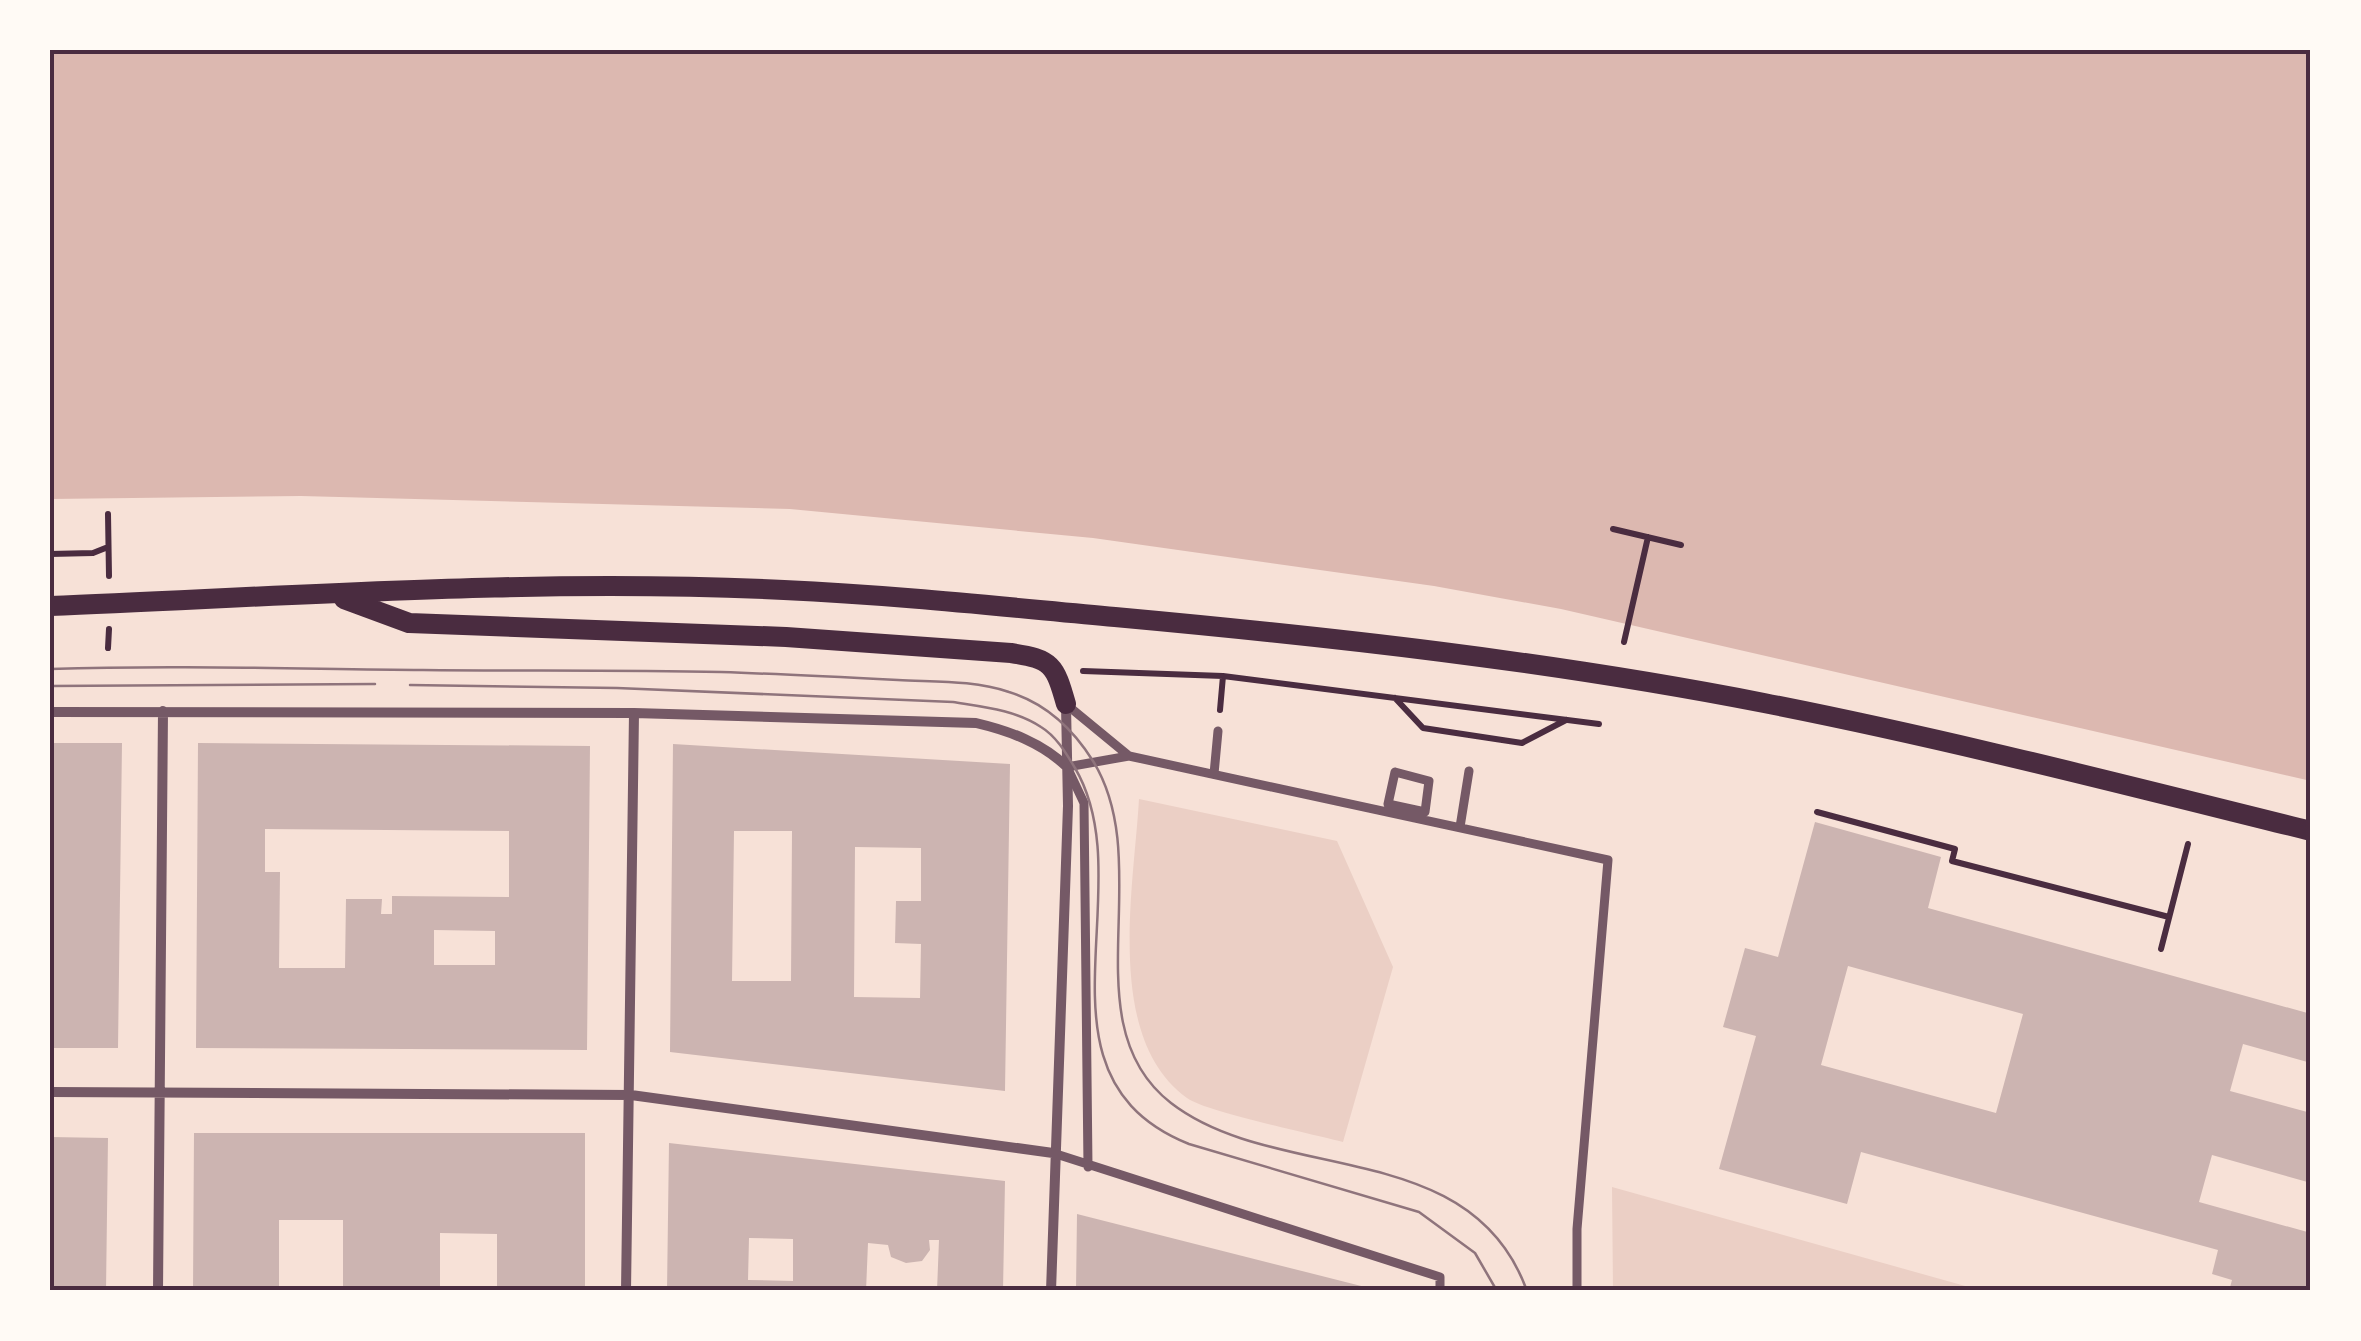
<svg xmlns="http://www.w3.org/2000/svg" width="2361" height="1341" viewBox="0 0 2361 1341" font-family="Inter,sans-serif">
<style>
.green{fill:#ebcfc5}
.water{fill:#dcb8b0}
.building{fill:#ccb4b1;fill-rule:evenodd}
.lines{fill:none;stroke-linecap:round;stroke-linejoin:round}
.path{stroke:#4a2c40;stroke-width:6}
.pedestrian{stroke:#755966;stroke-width:9}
.minor{stroke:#755966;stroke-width:10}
.secondary{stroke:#4a2c40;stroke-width:20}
.tram{stroke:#8f747c;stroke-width:2.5}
.neatline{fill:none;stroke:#4a2c40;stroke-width:4}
</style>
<rect width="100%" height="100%" fill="#f7e1d7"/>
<path class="green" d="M1139,799L1337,841L1393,967L1343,1142C1313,1134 1206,1112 1187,1098C1104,1038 1134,888 1139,799Z
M1612,1187L1983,1291H1613Z"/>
<path class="water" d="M50,50H2311V781L1561,609L1434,586L1093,538L790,509L301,496L50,499Z"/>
<path class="building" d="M50,743H122L118,1048H50Z
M198,743L590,746L587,1050L196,1048ZM265,829L509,831V897L392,896V914H381L382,899H346L345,968H279L280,872H265ZM434,930L495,931V965H434Z
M673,744L1010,764L1005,1091L670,1052ZM734,831H792L791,981H732ZM855,847L921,848V901H896L895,943L921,944L920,998L854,997Z
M1815,822L1941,857L1928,908L2311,1014V1063L2243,1044L2230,1091L2311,1113V1183L2212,1155L2199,1202L2311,1233V1291H2229L2232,1280L2212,1274L2218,1250L1861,1152L1847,1204L1719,1169L1756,1036L1723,1027L1745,948L1778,957ZM1848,966L2023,1014L1996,1113L1821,1065Z
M194,1133H585V1291H497V1234L440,1233V1291H343V1220H279V1291H193Z
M50,1137L108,1138L106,1291H50Z
M669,1143L1005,1181L1003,1291H937L939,1240H929L930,1250L922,1261L906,1263L891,1257L888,1245L868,1243L866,1291H667ZM749,1238L793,1239V1281L748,1280Z
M1077,1214L1377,1290L1376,1291H1076Z"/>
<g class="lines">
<path class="path" d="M108,514L109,576
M1613,529L1681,545
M50,554L93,553L108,547
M1624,642L1648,537
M108,648L109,629
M1083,671L1223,676L1599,724
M1395,698L1423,728L1522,743L1566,720
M1220,710L1223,676
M1817,812L1955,849L1952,861L2169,917
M2161,949L2188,844"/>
<path class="pedestrian" d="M1067,705L1129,756L1608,860L1577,1229V1291
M1395,772L1429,781L1425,812L1388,804Z
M1214,774L1218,731
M1460,827L1469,771
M1053,1153L1440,1277V1291
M1088,1167L1084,803L1067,767L1129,756"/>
<path class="minor" d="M50,712L634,713L976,723C1010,731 1042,743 1067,767
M50,1092L631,1095L1053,1153
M158,1291L163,711
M626,1291L634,713
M1051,1291L1068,806L1066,705"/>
<path class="secondary" d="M344,599L409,623L786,637L1011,653C1052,659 1055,665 1066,704
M50,606C295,596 539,578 784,590C895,595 1005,607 1115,617C1333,637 1549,661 1764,703C1948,739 2129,786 2311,831"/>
<path class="tram" d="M50,669C175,665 298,669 423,670C522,671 621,670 721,672C780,674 839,677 898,680C934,682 974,680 1009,692C1045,703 1073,729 1093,761C1158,866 1069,1024 1171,1103C1277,1185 1471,1135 1527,1291
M410,685L617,688L953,702C984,707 1015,710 1041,727C1056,736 1066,753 1075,768C1145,887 1020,1076 1189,1144L1419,1212L1475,1253L1497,1291
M50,686L375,684"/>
</g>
<rect width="2361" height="1341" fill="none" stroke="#fffaf5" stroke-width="105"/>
<rect x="52" y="52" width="2256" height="1236" class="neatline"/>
</svg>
